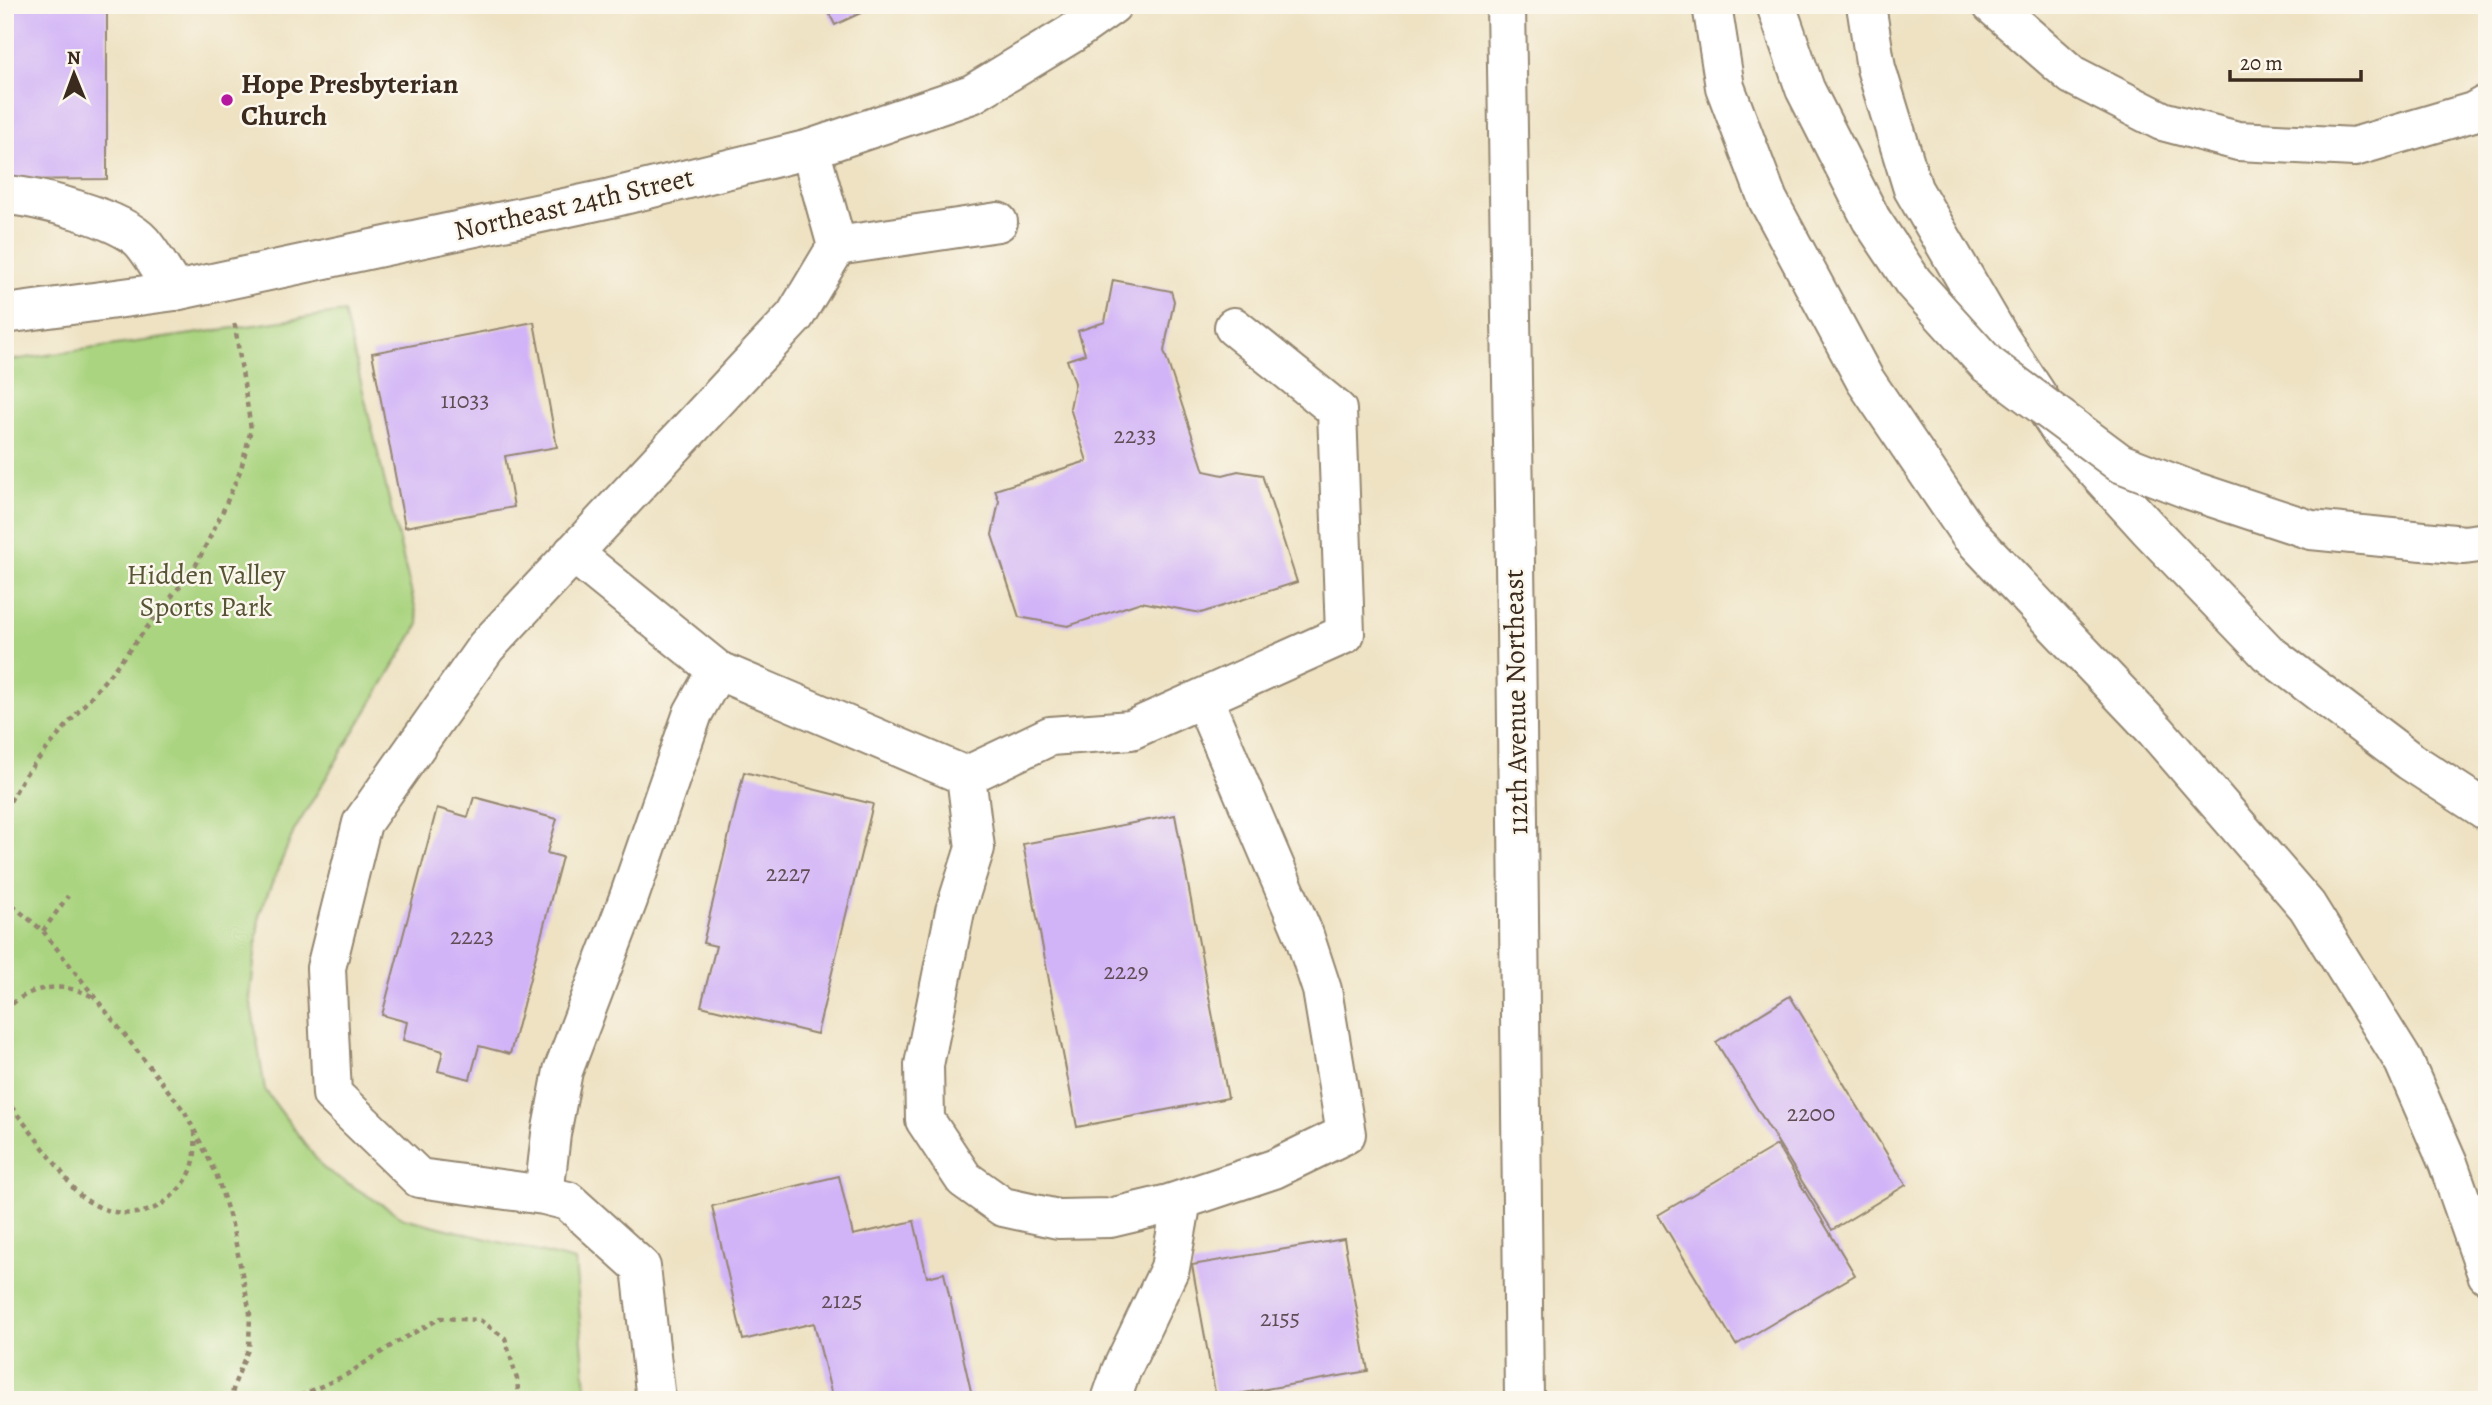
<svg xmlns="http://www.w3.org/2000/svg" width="2492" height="1405" viewBox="0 0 2492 1405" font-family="Alegreya,serif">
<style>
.green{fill:#aad480;stroke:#727f4f;stroke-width:2}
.building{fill:#d1b4f7}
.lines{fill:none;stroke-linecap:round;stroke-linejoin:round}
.minor-casing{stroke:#948670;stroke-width:42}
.major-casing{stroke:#948670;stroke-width:42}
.highway-casing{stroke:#948670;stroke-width:42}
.path{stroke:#948670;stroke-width:4.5;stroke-dasharray:5 5;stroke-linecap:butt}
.minor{stroke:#fff;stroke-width:38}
.major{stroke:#fff;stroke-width:38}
.highway{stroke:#fff;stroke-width:38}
.highway-bridge-casing{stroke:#948670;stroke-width:42;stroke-linecap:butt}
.highway-bridge{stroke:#fff;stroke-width:38}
.poi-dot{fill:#b5179e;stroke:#fbf7ec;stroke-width:2.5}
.labels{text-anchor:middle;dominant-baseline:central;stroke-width:5;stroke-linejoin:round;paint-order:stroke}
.number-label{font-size:24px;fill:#604c54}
.poi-label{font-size:28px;font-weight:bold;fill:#3b2a1e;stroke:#fbf7ec;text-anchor:start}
.street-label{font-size:28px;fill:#3b2a1e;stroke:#fbf7ec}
.park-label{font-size:28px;fill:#575436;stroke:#fbf7ec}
</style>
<rect width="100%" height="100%" fill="#fbf7ec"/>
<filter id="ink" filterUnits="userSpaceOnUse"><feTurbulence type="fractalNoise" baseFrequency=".0143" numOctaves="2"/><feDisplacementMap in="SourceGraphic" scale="14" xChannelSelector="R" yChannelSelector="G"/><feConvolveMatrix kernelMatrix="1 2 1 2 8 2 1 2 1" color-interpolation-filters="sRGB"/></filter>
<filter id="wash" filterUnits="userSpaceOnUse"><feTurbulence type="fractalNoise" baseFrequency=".00686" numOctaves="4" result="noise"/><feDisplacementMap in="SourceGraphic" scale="28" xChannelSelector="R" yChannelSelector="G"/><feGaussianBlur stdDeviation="1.57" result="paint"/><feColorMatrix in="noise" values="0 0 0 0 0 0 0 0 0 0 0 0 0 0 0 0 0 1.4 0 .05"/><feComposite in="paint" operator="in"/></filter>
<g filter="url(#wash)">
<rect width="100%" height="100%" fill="#eee2c3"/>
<path class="green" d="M344,312L419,624L294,831L260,912L250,998L265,1090L323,1168L404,1218L575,1261L587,1400H5V361Z"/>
<g id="blocks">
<path class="building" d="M5,5H107V179L5,180Z
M825,5H878L835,25Z
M1113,280L1171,291L1174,301L1164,351L1204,471L1223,475L1238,471L1262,475L1297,582L1201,613L1141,602L1068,626L1019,617L992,535L999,501L995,490L1087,461L1070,408L1075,383L1067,360L1085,354L1078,331L1105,322Z
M534,322L557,447L505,456L514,507L405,527L372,353Z
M744,772L873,804L817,1034L701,1006L716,946L703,943Z
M474,797L557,819L547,853L562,857L510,1054L479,1046L470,1079L438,1071L443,1051L403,1040L407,1022L382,1015L437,808L468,817Z
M1175,815L1228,1098L1077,1127L1023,844Z
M1790,996L1906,1185L1832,1230L1716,1042Z
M1777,1145L1855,1275L1736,1345L1658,1215Z
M839,1176L853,1235L914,1221L927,1277L944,1273L973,1400H833L814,1323L743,1340L712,1206Z
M1344,1239L1368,1371L1216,1398L1192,1265Z"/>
</g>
</g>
<g filter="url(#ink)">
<use href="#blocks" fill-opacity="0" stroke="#948670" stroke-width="2"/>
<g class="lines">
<g class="minor-casing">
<path id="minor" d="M5,195C37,197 121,218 142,242C154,256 164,275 175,291
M837,246L998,222
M573,553L717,670L966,776L1050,736L1131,730L1345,634L1337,410L1234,327
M966,776L975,848L955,911L924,1065L925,1120L964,1179L1003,1207L1058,1219L1110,1218L1169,1204L1274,1169L1346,1134L1322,990L1304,935L1203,698
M544,1195L551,1134L563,1071L628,900L693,713L717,670
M656,1400L641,1267L568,1201L544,1195L419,1178L332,1094L326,968L362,823L486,647L795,316L837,246L810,149
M1111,1400L1121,1371L1170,1268L1182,1200"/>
</g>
<g class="major-casing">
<path id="major" d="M1506,5L1516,627L1524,1400
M5,314L175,291L611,198L810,149L972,94L1071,34L1112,5"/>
</g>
<g class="highway-casing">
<path id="highway" d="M1712,5L1725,87L1768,200L1865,380L1970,535L2156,731L2307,906L2404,1062L2448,1163L2487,1274
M1776,5L1805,89L1871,219
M1866,5L1876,68L1913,189L2001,340L2062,433L2148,528L2268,653L2410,761L2487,811
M1992,5L2072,75L2162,121L2238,141L2354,147L2473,112L2487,104"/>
</g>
<path class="path" d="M5,810L25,775L111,673L195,567L222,513L241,469L251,429L234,320
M5,899L43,931L185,1112L216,1173L232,1225L250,1313L249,1347L234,1385L231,1400
M43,931L68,896
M5,1011C29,984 65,981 95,998
M5,1099C23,1121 40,1144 58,1167C65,1176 72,1189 81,1196C104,1215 141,1221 166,1201C192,1180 197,1164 195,1131
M5,1222V1238
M291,1400L346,1375L397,1342L441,1318L480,1320L505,1338L517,1379L519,1400"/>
<use href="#minor" class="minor"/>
<use href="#major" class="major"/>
<use href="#highway" class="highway"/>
<g class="highway-bridge-casing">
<path id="highway-bridge" d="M1871,219L1913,282L1987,364L2120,463L2190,490L2311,530L2464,545L2487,542"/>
</g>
<use href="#highway-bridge" class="highway-bridge"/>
</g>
</g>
<circle class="poi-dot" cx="227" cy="100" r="7"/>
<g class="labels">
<g class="number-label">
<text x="465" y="400">11033</text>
<text x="1135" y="435">2233</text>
<text x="788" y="873">2227</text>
<text x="472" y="936">2223</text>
<text x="1126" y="971">2229</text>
<text x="1811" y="1113">2200</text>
<text x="842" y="1300">2125</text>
<text x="1280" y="1318">2155</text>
</g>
<g class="poi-label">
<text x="241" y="84">Hope Presbyterian<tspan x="241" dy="32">Church</tspan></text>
</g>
<g class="street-label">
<text transform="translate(574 204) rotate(-13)">Northeast 24th Street</text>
<text transform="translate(1516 702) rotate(-91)">112th Avenue Northeast</text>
</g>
<g class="park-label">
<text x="206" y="575">Hidden Valley<tspan x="206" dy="32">Sports Park</tspan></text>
</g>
</g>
<rect width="2492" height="1405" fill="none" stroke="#fbf7ec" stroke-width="28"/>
<g transform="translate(74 74) rotate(359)" stroke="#fbf7ec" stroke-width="5" paint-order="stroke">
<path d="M0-5L12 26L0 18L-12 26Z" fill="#3b2a1e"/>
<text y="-10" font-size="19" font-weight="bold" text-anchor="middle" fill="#3b2a1e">N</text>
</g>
<path d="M2230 70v10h131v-10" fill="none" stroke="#3b2a1e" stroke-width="3.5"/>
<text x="2240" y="70" font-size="21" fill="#3b2a1e" stroke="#fbf7ec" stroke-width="5" paint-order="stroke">20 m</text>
</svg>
